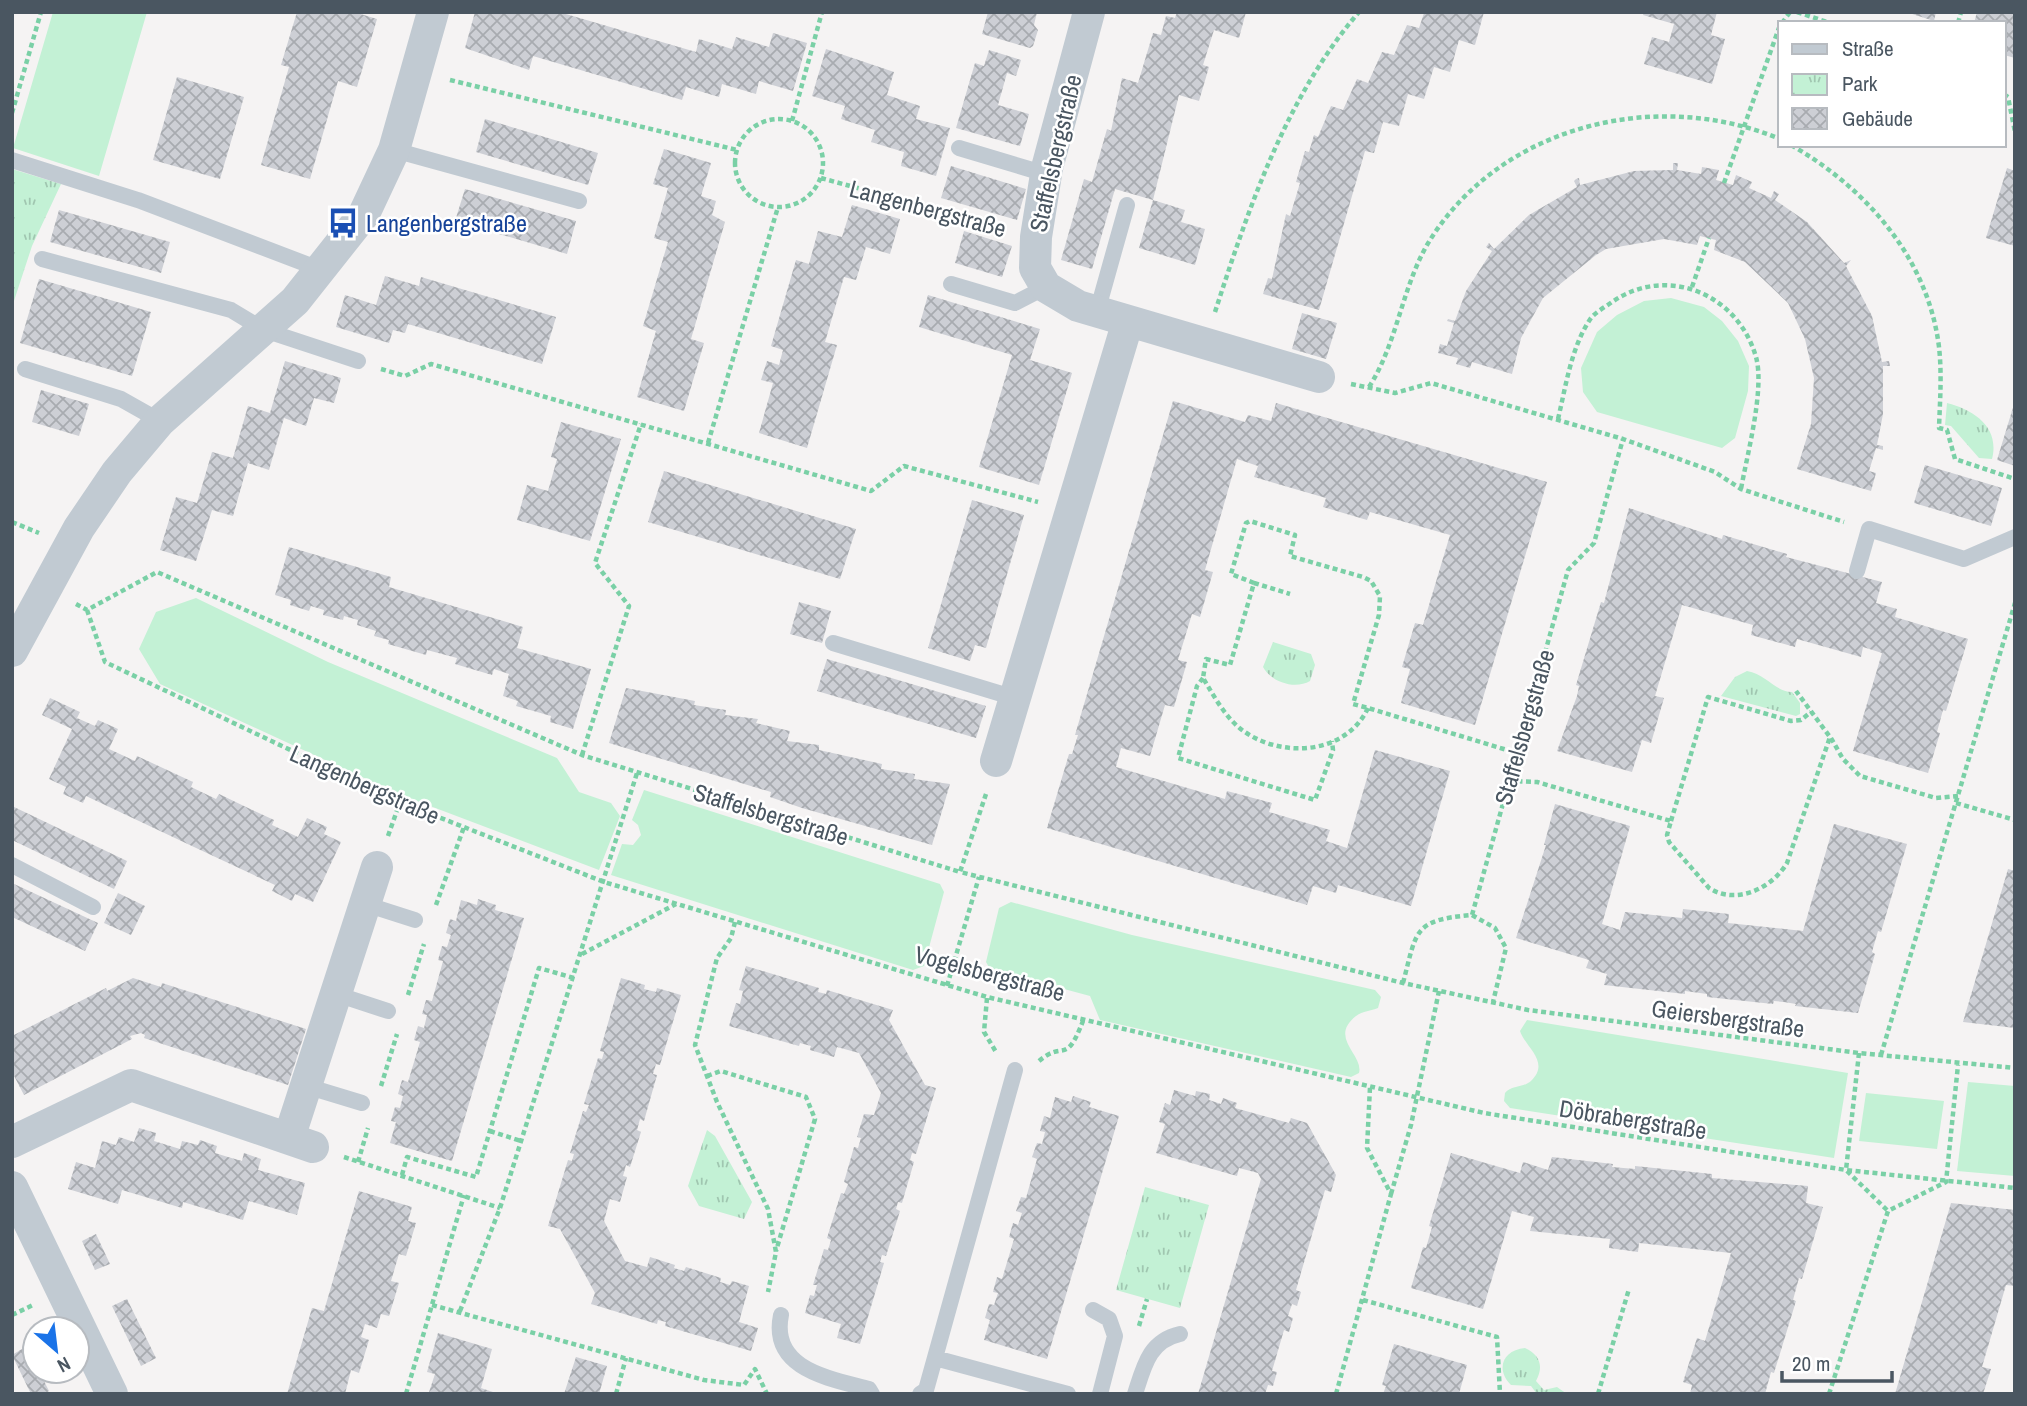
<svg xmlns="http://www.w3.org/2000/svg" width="2027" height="1406" viewBox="0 0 2027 1406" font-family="'Archivo Narrow',sans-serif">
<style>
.green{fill:#c3f1d5}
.park{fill:url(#park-tufts)}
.building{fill:url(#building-cross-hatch)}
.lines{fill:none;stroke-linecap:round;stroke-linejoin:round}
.path{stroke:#7ad0a6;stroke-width:4.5;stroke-dasharray:5 3.5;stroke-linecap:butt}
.service{stroke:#c1cad2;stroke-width:16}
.minor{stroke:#c1cad2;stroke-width:32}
.labels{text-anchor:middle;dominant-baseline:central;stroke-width:5;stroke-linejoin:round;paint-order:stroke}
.street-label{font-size:24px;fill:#4a5661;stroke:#fff}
.transit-label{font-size:24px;fill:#164399;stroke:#fff;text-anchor:start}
</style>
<defs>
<pattern id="park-tufts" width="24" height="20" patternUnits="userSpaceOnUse" patternTransform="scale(1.75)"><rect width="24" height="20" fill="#c3f1d5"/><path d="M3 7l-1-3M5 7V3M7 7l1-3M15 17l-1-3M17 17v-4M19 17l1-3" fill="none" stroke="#a0c6b0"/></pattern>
<pattern id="building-cross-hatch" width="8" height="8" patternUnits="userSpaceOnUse" patternTransform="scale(1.75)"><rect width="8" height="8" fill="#cdcfd5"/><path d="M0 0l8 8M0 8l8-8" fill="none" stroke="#a8abb0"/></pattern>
</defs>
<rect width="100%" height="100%" fill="#f5f3f3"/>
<path class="green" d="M53,12H147L99,176L13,148Z
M1671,298L1704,307L1722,321L1738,341L1749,366L1748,391L1735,438L1722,448L1597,412L1583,392L1581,368L1597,332L1617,315L1644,301Z
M196,598L328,662L557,758L579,792L611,803L620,816L599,870L401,795L160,684L139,649L156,612Z
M644,790L940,884L944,892L924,966L913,970L611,875L622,844L633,845L641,835L638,825L632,820Z
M1011,902L1132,935L1375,990L1381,997L1378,1008C1371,1011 1363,1011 1356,1016C1328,1038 1364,1055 1359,1073L1351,1077L1100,1020L1090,996L990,969L986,962L999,908Z
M1527,1020L1848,1073L1834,1158L1510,1108L1504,1101L1505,1093C1512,1085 1523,1088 1531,1081C1551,1062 1525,1047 1520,1031Z
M1968,1082L2015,1086V1176L1957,1171Z
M1866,1093L1944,1101L1937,1149L1859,1141Z"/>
<path class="park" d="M12,169L61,184L32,246L12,307Z
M1947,403C1975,410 2000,428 1992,459L1979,458L1951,426L1945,425Z
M1273,642L1311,654L1315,665L1310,681C1295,690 1271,682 1263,667Z
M1747,671C1766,674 1774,691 1792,692L1800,703V714L1796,716L1721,696L1735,677Z
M707,1130L715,1136L752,1202L744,1219L699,1206L688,1186Z
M1145,1187L1209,1205L1180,1308L1116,1290Z
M1525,1348C1540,1355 1544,1366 1536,1381L1544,1390L1557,1387L1567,1394H1537L1531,1386L1511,1385C1495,1369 1503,1350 1525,1348Z"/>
<path class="building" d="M297,12H354L377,19L357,87L338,81L310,179L261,165L289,67L281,65Z
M475,12H559L696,52L699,39L732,49L736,37L769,47L773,33L807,43L793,91L759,81L756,94L722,84L719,97L686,87L682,100L533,56L529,70L465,48Z
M988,12H1037L1034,25L1038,30L1033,46L1030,48L982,34Z
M1177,12H1246L1239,38L1214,30L1203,65L1209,67L1199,101L1179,95L1153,200L1115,189L1092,269L1061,260L1084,179L1092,182L1107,129L1111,131L1122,78L1138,83L1153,33L1161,35L1166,16L1175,18Z
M1428,12H1484L1475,45L1459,40L1450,72L1434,67L1424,99L1408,94L1399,126L1383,122L1374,153L1365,151L1319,310L1263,294L1268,278L1272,279L1286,214L1290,216L1300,183L1296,182L1305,151L1309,152L1314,135L1318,137L1331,106L1343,110L1357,79L1368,83L1382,52L1394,55L1407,25L1419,28L1424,13Z
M1644,12H1717L1711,35L1725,39L1712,84L1644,64L1652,37L1669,42L1674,24L1643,15Z
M1906,12H1936L1934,21Z
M1977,12H2015V58L2004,55V23H1974Z
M826,49L894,72L887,95L920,106L916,119L950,128L936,176L901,166L904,152L871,142L875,130L841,119L845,106L812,96Z
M989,50L1021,60L1016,76L1007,73L998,105L1029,114L1020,146L956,128L975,63L984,66Z
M177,77L244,97L220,179L153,160Z
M485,119L598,153L588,185L476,152Z
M664,149L711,163L701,196L716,201L712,215L725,222L691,339L704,343L684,411L637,397L656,331L643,326L668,242L654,238L668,188L653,184Z
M1673,163H1678L1677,170L1701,174L1702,167L1719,170L1716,180L1733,185L1736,175L1752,182L1749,188L1771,198L1774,191L1779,194L1775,200L1807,222L1844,263L1851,260L1846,266L1872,316L1882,362L1889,361L1890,366H1883V414L1877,445L1883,446V450L1876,448L1869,471L1876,473L1871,491L1797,469L1811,424L1814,378L1805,339L1788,303L1745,262L1714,250L1716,240L1700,236L1697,245L1664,239L1606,249L1596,255L1543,298L1521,338L1512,374L1472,362L1470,368L1456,364L1458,358L1438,353L1440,344L1447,346L1454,323L1447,321L1448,319L1455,321L1466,291L1492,251L1486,247L1489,243L1494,249L1529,215L1577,187L1574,181L1576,179L1579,178L1580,185L1634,171L1673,170Z
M951,166L1026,189L1017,220L941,198Z
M2007,168L2015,171V246L1986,238Z
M465,189L576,221L567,254L455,221Z
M1153,200L1185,210L1181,222L1205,229L1195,265L1139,248Z
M852,205L900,219L890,254L866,247L856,280L844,277L825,342L837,345L807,448L759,433L773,383L761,380L767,361L779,365L783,350L771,346L796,260L809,264L818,231L842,237Z
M59,210L170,242L161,273L50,242Z
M964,231L1012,246L1002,277L955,263Z
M385,276L419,286L421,277L556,317L542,364L408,324L405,333L393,330L389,343L336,327L345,295L376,305Z
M39,279L151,312L132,376L20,343Z
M928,295L1040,329L1030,360L1072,373L1039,485L979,467L1012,355L919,327Z
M1302,313L1337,323L1326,359L1292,349Z
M285,361L341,378L334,403L314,398L306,426L284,418L269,470L248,463L233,516L212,510L196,561L160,550L176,497L197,503L212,452L233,458L248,406L270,413Z
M41,390L89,404L79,436L32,422Z
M1173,401L1245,422L1248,415L1271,421L1276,403L1547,482L1475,725L1401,703L1410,669L1402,667L1415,623L1423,625L1450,535L1370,512L1367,520L1323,507L1326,498L1254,477L1258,466L1237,459L1205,570L1213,572L1200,617L1192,614L1178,660L1187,662L1174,707L1165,705L1150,756L1121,748L1116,767L1225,799L1227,791L1272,803L1269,812L1330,830L1326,841L1347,848L1375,750L1450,771L1411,906L1338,885L1336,893L1313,886L1307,905L1047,828L1069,754H1072L1078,735H1075Z
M2015,401V466L1997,460Z
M561,422L621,439L590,541L517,520L527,485L548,491L557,459L551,457Z
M1925,465L2002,488L1991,526L1914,503Z
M664,471L856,529L840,579L648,522Z
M972,500L1024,515L986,648L975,645L970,661L928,648Z
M1629,508L1722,539L1723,535L1787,554L1786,557L1882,582L1876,603L1897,609L1895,617L1968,639L1946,711L1943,710L1937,732L1940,733L1928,773L1853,751L1882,653L1863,647L1861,657L1797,639L1795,647L1751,635L1753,625L1682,605L1655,696L1664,698L1651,743L1642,740L1632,772L1557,751L1577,696L1579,686L1576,685L1601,602L1604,603Z
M289,547L391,577L389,587L523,627L517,648L591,669L573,729L550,722L551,716L516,706L518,701L503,696L509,674L494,669L492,675L455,664L457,658L427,650L426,655L388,644L389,640L374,636L376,631L357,625L358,620L344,616L343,620L323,615L324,610L311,606L309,611L290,605L291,600L275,595Z
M799,602L831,611L822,643L790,634Z
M827,659L986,706L976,738L817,691Z
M626,688L695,701L694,705L726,710L725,715L758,719L756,723L790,731L787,741L819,745V750L882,764L881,769L915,774L914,779L950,784L932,845L802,808L770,797L771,792L609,743Z
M50,698L80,712L77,718L95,726L98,720L118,729L109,749L135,761L137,756L193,782L191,787L216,799L219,794L246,807L274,820L272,825L298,837L307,818L327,827L324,834L341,842L313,902L295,894L292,901L272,891L275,885L194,847L86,796L83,803L63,794L66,787L49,779L72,729L42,715Z
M1555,804L1630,826L1602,924L1620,930L1625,912L1682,918L1683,909L1729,914L1728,923L1803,931L1834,824L1907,844L1881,932L1878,931L1872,952L1875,954L1858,1013L1795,1006L1796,1004L1784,1002L1774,1001L1773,1004L1707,997V994L1685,991V994L1604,985L1607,974L1586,968L1589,960L1516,938L1546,845H1544Z
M12,806L127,861L114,889L12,840Z
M2008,869L2015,871V1028L1963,1022Z
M12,883L98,923L85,951L12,917Z
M118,893L145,906L131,935L104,923Z
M478,899L496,905L495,910L524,918L452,1161L390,1143L396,1122L391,1121L395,1107L400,1108L403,1096L398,1094L402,1080L408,1082L420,1042L414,1040L418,1026L424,1028L427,1015L422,1014L426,1000L432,1001L443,961L438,960L442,946L447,947L451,935L446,933L450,919L456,921L461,900L477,905Z
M746,966L819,988L818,992L826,994L827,990L893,1010L889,1020L925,1085L936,1088L916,1154L912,1153L910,1160L914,1162L902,1203L898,1202L896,1209L900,1211L886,1256L882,1255L880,1262L884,1263L860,1344L837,1338L841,1324L805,1313L810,1295L814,1296L817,1285H813L824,1249L828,1250L831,1240L827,1238L841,1193L844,1194L848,1184L844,1182L854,1147L858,1148L861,1138L857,1137L864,1114L874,1115L881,1093L859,1053L837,1047L834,1057L810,1050L811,1046L800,1043L799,1046L729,1026L736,1003L740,1004L743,991L739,990Z
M133,978L161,987L162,983L306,1029L288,1085L144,1038L145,1035L141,1033L130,1036L132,1039L24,1095L12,1072V1036L106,988L107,991Z
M621,978L645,985L644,989L656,992L657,988L681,995L660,1065L656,1064L653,1074L657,1075L644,1121L640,1119L637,1130L641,1132L630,1167L626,1165L623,1176L627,1177L620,1202L610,1199L604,1221L625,1261L647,1267L650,1257L675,1265L674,1268L684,1271L686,1267L721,1278L720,1282L730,1285L732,1281L749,1286L739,1322L758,1328L751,1351L665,1326L666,1322L658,1320L657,1324L591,1304L595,1293L560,1229L548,1226L568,1160L572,1161L574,1154L570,1153L583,1111L586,1112L589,1105L584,1104L598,1058L602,1059L604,1052L600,1051Z
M1174,1090L1195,1096L1196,1091L1210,1094L1209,1100L1221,1104L1223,1098L1237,1103L1235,1108L1289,1123L1291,1118L1307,1123L1336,1175L1331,1192L1325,1190L1296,1290L1301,1292L1297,1306L1292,1304L1288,1316L1293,1318L1289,1332L1284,1330L1272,1371L1277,1372L1273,1386L1268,1385L1265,1394H1198L1261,1179L1258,1173L1239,1168L1237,1176L1156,1153L1165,1124L1159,1122L1165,1103L1170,1105Z
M1073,1096L1091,1102L1089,1107L1119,1116L1047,1359L984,1340L990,1320L985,1318L989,1304L994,1305L998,1293L993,1292L997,1277L1002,1279L1014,1239L1009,1237L1013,1223L1018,1225L1022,1213L1016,1211L1021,1197L1026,1198L1037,1159L1032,1157L1037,1143L1042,1144L1045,1132L1040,1131L1044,1116L1050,1118L1055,1097L1071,1102Z
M139,1128L156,1133L154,1141L180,1149L182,1141L198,1145L200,1140L217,1146L215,1153L228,1157L242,1161L244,1153L261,1159L258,1170L305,1183L297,1215L249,1201L243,1220L183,1202L182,1208L122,1190L118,1204L68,1189L76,1162L95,1168L102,1141L116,1145L119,1137L134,1142Z
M1451,1153L1520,1173L1523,1162L1548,1170L1552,1157L1613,1164L1612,1167L1635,1169V1166L1712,1174V1178L1808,1186L1806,1203L1823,1207L1802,1279L1799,1278L1793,1300L1796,1301L1774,1373L1771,1372L1765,1394H1690L1692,1385L1683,1382L1697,1338L1705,1341L1731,1253L1639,1243L1638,1252L1609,1248L1610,1239L1530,1231L1534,1217L1512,1211L1483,1309L1411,1288L1423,1247L1426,1248L1432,1227L1429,1226Z
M359,1191L412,1207L408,1221L416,1223L406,1256L399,1254L391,1281L399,1283L389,1316L381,1314L377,1328L365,1324L361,1337L369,1340L359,1373L351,1370L345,1394H287L312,1308L324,1311Z
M1951,1203L2015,1210V1286L2006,1285L1982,1367L1991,1369L1983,1394H1895Z
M96,1234L110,1264L95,1270L82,1241Z
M127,1299L156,1358L141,1366L112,1306Z
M438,1333L492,1349L481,1388L499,1394L429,1392L435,1374L427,1372Z
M1394,1344L1467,1365L1459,1394H1383L1386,1386L1382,1385Z
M27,1346L35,1363V1371H39L49,1391L44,1394H31L12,1355Z
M576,1357L607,1366L599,1394H564Z"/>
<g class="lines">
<path class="path" d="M1797,12L1830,23
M1782,23L1790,12
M1958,23L1961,12
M450,80L737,150
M2004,94L2008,97L2015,132
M12,113L41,12
M735 163a44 44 0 1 1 88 0a44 44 0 1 1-88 0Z
M792,121L822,12
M1791,145C1866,188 1928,258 1939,347C1942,374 1940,400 1939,428L1947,430L1955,459L2015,479
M821,178L1004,228
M1724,183L1780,25
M1692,287L1709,238
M1215,312C1249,207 1286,97 1359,12
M381,369L405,376L431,364L871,491L904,466L1038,502
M1351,384L1395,393L1431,383L1623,439L1715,472L1741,489L1844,522
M1369,387C1398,342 1402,285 1430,240C1503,124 1658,88 1780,139
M1558,419C1566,386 1571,347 1591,318C1596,312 1605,307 1612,302C1667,264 1738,294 1756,357C1765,389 1747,455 1741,489
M708,443L778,207
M12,522L39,533
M1254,583L1290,594
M76,604L87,610L157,572L582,755L960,872
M87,610L105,662L400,802L604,882L987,997L1484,1113L1846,1170L2015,1188
M1203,678L1197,686L1178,758L1315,800L1333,750L1332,741
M1368,708C1346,755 1281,759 1242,730C1225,717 1214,696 1203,678L1206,659L1230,665L1254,583L1231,574L1246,523L1250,521L1295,535L1290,556L1363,577L1371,581L1380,596L1379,615L1353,704L1368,708L1517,753
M1831,738L1843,759L1860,776L1936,798L1958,796
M582,755L629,606L595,563L641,424
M1509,781L1537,782L1671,821L1667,835L1669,842L1709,888C1737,906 1773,887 1787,863L1830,737L1796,691
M986,794L960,872L1403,983L1528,1010L1859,1053L2015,1068
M1956,803L2015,820
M1671,821L1708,697L1791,721L1801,720L1811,712
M388,836L400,802
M436,905L464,827
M1472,915L1495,928L1506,948L1493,1002
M735,922L731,938L717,958L695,1045L717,1102L768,1209L776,1252L768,1292
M582,954L676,904
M1403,983C1417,930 1413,920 1472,915L1568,570L1594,543L1623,439
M947,986L979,877
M408,995L424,944
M987,998L984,1032L996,1052
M1859,1053L1846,1170L1888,1211
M1881,1055L2015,603
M1039,1061C1065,1039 1065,1067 1083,1021
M707,1076L721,1071L806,1097L815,1119L776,1251
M381,1086L397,1034
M490,1131L521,1141
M344,1157L500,1208
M358,1162L368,1128
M402,1175L407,1157L476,1177L539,968L574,978
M1391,1194L1411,1125L1439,991
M1363,1300L1497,1337L1500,1394
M432,1305L704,1380L744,1385L755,1369L767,1394
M460,1311L500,1208L637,773
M12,1315L33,1305
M1139,1326L1147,1299
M406,1394L464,1195
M616,1394L626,1358
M1336,1394L1391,1194L1367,1148L1370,1087
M1598,1394L1629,1289
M1829,1394L1888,1211L1946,1182L1958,1065"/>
<path class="service" d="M959,148L1046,174
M394,150L579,201
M12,160L138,200L322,270
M42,259L231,310L264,330L358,361
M951,284L1015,303L1046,287
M1097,312L1127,205
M25,369L121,399L160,421
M1857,571L1869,529L1964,559L2015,537
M833,643L1015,698
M12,865L93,907
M365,904L415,920
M336,994L388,1011
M306,1086L362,1103
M1093,1310L1109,1319L1115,1336L1100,1394
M781,1315C770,1369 828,1378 869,1389L872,1394
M935,1358L1068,1394
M920,1394L926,1390L1015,1070
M1135,1394C1144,1366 1149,1341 1180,1334"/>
<path class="minor" d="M1089,12L1047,168L1036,237L1035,268L1046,287L1078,306L1319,377
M12,651L79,528L117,472L160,421L295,301L364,214L394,150L433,12
M996,761L1128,321
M289,1138L377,867
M12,1142L131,1085L313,1147
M12,1187L112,1394"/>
</g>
<defs>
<g id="bus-bare" transform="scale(2.415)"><path d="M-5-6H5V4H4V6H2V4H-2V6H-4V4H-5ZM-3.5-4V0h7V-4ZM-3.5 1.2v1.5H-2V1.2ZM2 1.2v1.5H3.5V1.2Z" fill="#1a4fb4" stroke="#fff" stroke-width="2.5" paint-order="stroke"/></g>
</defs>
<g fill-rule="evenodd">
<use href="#bus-bare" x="343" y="223"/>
</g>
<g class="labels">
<g class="street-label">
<text transform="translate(1055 153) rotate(-77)">Staffelsbergstraße</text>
<text transform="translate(928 208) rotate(15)">Langenbergstraße</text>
<text transform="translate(1524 727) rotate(-74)">Staffelsbergstraße</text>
<text transform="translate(365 784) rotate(24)">Langenbergstraße</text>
<text transform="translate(771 814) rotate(17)">Staffelsbergstraße</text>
<text transform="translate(990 973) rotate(15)">Vogelsbergstraße</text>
<text transform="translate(1728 1018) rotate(8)">Geiersbergstraße</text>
<text transform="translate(1633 1119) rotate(9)">Döbrabergstraße</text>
</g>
<g class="transit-label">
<text x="366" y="223">Langenbergstraße</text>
</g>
</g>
<rect width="2027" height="1406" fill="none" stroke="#4a5661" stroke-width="28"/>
<rect x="1778" y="21" width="228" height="126" fill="#ffffff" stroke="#b7bbc0" stroke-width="2"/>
<rect x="1792" y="44" width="35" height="10" fill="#c1cad2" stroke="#b7bbc0" stroke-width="2"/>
<text x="1842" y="56" font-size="21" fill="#4a5661">Straße</text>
<rect x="1792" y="74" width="35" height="21" fill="url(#park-tufts)" stroke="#b7bbc0" stroke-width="2"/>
<text x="1842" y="91" font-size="21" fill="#4a5661">Park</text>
<rect x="1792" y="108" width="35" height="21" fill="url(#building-cross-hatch)" stroke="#b7bbc0" stroke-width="2"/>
<text x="1842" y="126" font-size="21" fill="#4a5661">Gebäude</text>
<g transform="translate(56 1350) rotate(152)"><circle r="33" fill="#ffffff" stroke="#b7bbc0" stroke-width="2"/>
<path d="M0-5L12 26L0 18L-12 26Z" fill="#1a73e8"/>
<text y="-10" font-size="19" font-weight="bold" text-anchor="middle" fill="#4a5661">N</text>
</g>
<path d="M1782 1371v10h110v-10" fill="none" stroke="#4a5661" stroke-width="3.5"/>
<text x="1792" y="1371" font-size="21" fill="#4a5661" stroke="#ffffff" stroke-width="5" paint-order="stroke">20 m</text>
</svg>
